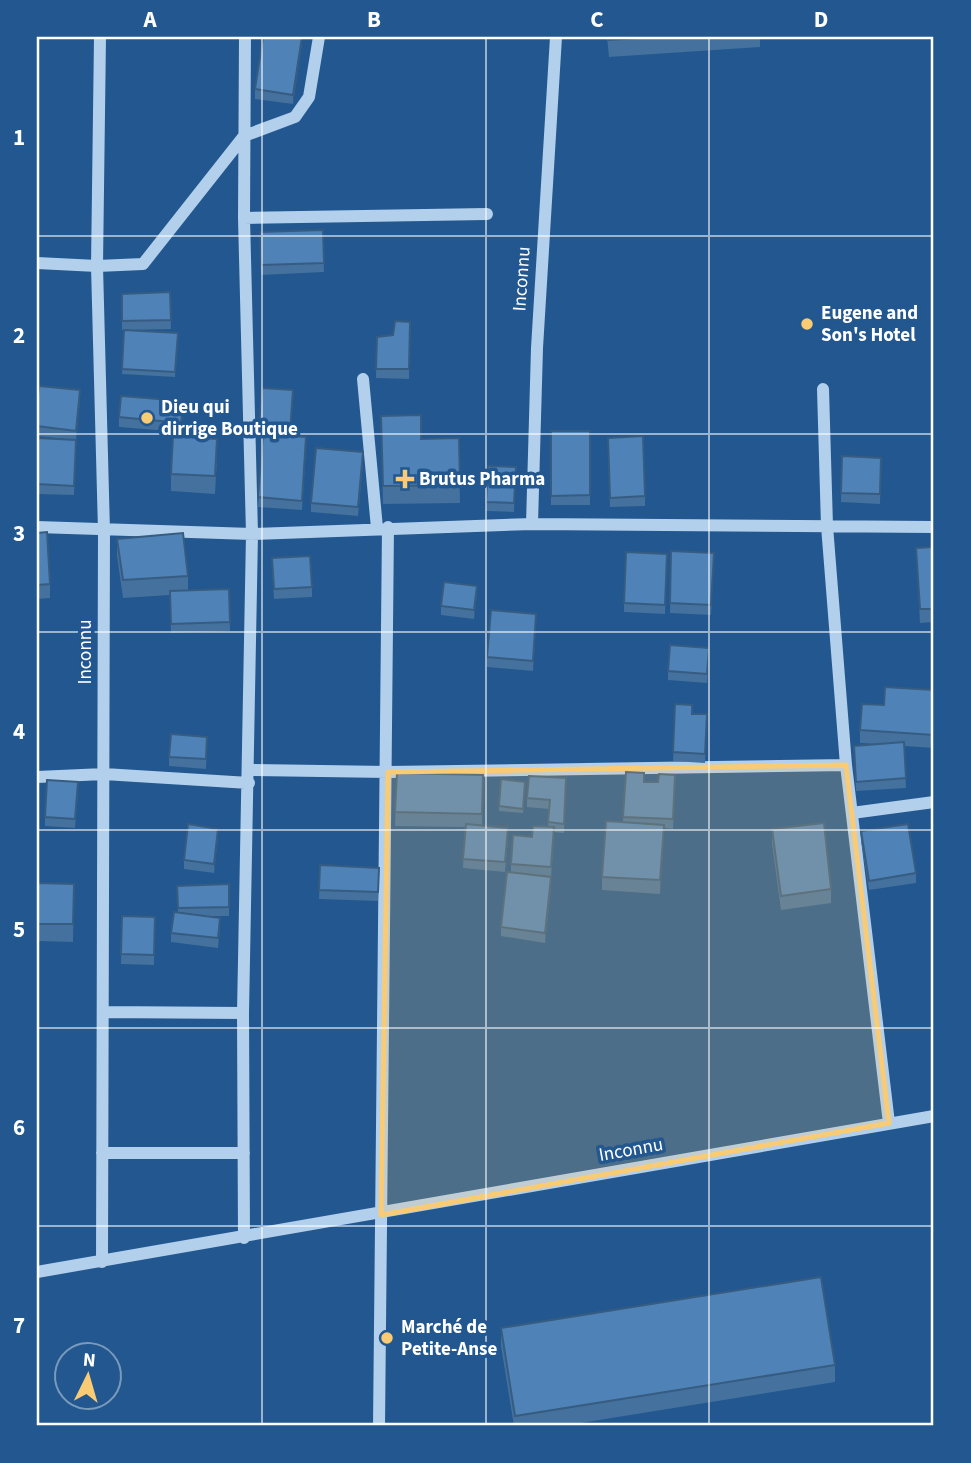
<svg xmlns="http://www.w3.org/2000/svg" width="971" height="1463" viewBox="0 0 971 1463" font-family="'Source Sans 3',sans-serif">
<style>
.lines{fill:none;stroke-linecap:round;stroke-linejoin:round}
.minor{stroke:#b2cfec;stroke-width:12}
.wall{fill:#44719e}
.shaded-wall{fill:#375c81}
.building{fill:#4f83b8;stroke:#375c81;stroke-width:2}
.marked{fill:#f8cb74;fill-opacity:0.2;stroke:#f8cb74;stroke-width:5;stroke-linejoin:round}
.grid{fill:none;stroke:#fff;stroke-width:2;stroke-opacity:0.55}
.poi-dot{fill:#f8cb74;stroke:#22578f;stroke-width:2.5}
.labels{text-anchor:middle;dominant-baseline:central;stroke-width:7;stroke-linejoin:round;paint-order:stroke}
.street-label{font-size:19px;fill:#fff;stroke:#22578f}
.poi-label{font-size:19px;font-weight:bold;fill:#fff;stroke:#22578f;text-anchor:start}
.neatline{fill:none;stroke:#fff;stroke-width:2.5}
.grid-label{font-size:23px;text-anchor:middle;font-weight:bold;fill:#fff}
</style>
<rect width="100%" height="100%" fill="#22578f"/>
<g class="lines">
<path class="minor" d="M100,37L97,266L104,531L102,1262
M244,218L487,214
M37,263L97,266L143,264L244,136L295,117L309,97L319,37
M363,379L377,528
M823,389L827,526L846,765L889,1123
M532,524L537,348L556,37
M37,527L252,534L532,524L934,527
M250,770L388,772L846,765
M37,777L104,774L249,783
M852,813L934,802
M103,1012L243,1013
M102,1153H244
M244,1238L243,1013L252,534L244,218L245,37
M37,1272L934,1116
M379,1426L388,527"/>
</g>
<path class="wall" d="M607,37H760V47L609,57Z
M302,43L293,104L255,99V89Z
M323,230L324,272L261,275L260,232Z
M170,292L171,329L128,330L178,333L175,377L122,374L124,330H122V294Z
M410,322L409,379L376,378L377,337L393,335Z
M80,399L76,440L74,495L37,494V438L75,440L37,436V405Z
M293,399L290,436L306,447L302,510L258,507L263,439L259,438V429Z
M183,410L181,432L119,427V417Z
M381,416L421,439L459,438L460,503L383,504Z
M551,431H590V505H551Z
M608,447L645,496V506L610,507Z
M842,456L881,458L880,504L841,502Z
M217,457L215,494L171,491V474Z
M363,462L358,516L311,512V503Z
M488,466L516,467L514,512L486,511Z
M37,533L50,584V598L37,599Z
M117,539L188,576V591L229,589L230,631L171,633L170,595L123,598L117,556Z
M934,547V622L920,623L916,548Z
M671,551L714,553L711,615L670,613Z
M667,563L665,614L624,612V603Z
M272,568L312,587V597L274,599Z
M477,595L474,619L441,615V606Z
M536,624L533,671L487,667V657Z
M709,658L707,683L668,680V671Z
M934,690V748L904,746L906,788L856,791L854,746L876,744L860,743V730L884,705Z
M675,704L692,714H707L705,763L673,761Z
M207,746L206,769L169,766V757Z
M626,772L644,782H658L675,775L673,829L664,828L660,894L602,890V877L623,822Z
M397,773L483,775L482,826L508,837L505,872L463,868L465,827L395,826Z
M525,787L523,813L499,811V806Z
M566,788L564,833L554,832L551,877L531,875L551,887L545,943L501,936V927L511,873V864L532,837L548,827L549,809L527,807V798Z
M78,791L75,828L45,826V817Z
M772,829L831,889V903L781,910L772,843Z
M861,831L916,873V883L869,890L861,840Z
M218,838L214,873L184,869V860Z
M320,865L379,877L378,901L319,899Z
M37,883L74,884L73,942L37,941Z
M229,884V916H210L220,927L218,948L171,942V933L178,913L177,886Z
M122,916L155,917L154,965L121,964Z
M501,1328L835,1365V1382L562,1426H514L501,1346Z"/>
<path class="shaded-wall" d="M302,37V43L293,104V95Z
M80,390V399L76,440V431Z
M477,586V595L474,619V610Z
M664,825V838L660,894V880Z
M218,829V838L214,873V864Z
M551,877V887L545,943V933Z"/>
<path class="building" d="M263,37H302L293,95L255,89Z
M608,37H651L609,40Z
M323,230L324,263L261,265L260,232Z
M170,292L171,320L122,321V294Z
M395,321L410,322L409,369H376L377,337L393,335Z
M124,330L178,333L175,372L122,369Z
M39,386L80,390L76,431L37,426V405Z
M262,388L293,390L290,431L259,429Z
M121,396L183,401L181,423L119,417Z
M421,415V439L459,438L460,485L383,486L381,416Z
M551,431H590V495L551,496Z
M263,434L306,437L302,501L258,497Z
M173,436L217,439L215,476L171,474Z
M643,436L645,496L610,498L608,438Z
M37,438L76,440L74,486L37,484Z
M316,448L363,452L358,507L311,503Z
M842,456L881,458L880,494L841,493Z
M488,466L516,467L514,503L486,502Z
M47,532L50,584L37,585V533Z
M183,533L188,576L123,580L117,539Z
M934,547V609H920L916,548Z
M671,551L714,553L711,605L670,603Z
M626,552L667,554L665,605L624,603Z
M310,556L312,587L274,589L272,558Z
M444,582L477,586L474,610L441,606Z
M229,589L230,622L171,624L170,591Z
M491,610L536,614L533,661L487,657Z
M670,645L709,648L707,674L668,671Z
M885,687L934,690V735L860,730L862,704L884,705Z
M675,704L692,705V714H707L705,754L673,752Z
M171,734L207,737L206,759L169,757Z
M904,742L906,778L856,782L854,746Z
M626,772L644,773V782H658L659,774L675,775L673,819L623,817Z
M397,773L483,775L482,814L395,812Z
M529,776L566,778L564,824L548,822L550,800L527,798Z
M501,779L525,782L523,809L499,806Z
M47,780L78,782L75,819L45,817Z
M606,821L664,825L660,880L602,877Z
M824,823L831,889L781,896L772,829Z
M188,824L218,829L214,864L184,860Z
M466,824L508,828L505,862L463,859Z
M908,824L916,873L869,881L861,831Z
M533,826L554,827L551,867L511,864L513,835L532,837Z
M320,865L379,868L378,892L319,890Z
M507,872L551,877L545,933L501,927Z
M37,883L74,884L73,924H37Z
M229,884V907L178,908L177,886Z
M174,912L220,918L218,938L171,933Z
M122,916L155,917L154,955L121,954Z
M821,1277L835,1365L515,1416L501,1328Z"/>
<path class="marked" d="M846,765L889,1123L381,1215L388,772Z"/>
<path class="grid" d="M262,37V1426M486,37V1426M709,37V1426M37,236H934M37,434H934M37,632H934M37,830H934M37,1028H934M37,1226H934"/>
<g class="poi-dot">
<circle cx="807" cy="324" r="7"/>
<circle cx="147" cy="418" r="7"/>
<path d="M401.5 468.5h7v7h7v7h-7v7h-7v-7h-7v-7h7z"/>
<circle cx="387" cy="1338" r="7"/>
</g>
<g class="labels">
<g class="street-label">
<text transform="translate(522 279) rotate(-86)">Inconnu</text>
<text transform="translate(85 652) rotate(-90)">Inconnu</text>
<text transform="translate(631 1150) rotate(-10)">Inconnu</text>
</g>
<g class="poi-label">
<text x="821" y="313">Eugene and<tspan x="821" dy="22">Son's Hotel</tspan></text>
<text x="161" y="407">Dieu qui<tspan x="161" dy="22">dirrige Boutique</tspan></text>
<text x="419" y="479">Brutus Pharma</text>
<text x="401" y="1327">Marché de<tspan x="401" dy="22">Petite-Anse</tspan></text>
</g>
</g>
<rect width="971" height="1463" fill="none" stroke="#22578f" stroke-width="77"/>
<g transform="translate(88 1376) rotate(5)"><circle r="33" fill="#22578f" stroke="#7a9abc" stroke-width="2"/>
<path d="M0-5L12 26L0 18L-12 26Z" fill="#f8cb74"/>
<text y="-10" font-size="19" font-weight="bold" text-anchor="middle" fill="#ffffff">N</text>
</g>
<rect x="38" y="38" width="894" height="1386" class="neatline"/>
<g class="grid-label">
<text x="150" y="27">A</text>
<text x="374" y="27">B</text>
<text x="597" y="27">C</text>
<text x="821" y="27">D</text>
<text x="19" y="145">1</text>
<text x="19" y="343">2</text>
<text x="19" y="541">3</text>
<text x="19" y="739">4</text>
<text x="19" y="937">5</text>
<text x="19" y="1135">6</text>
<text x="19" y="1333">7</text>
</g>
</svg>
